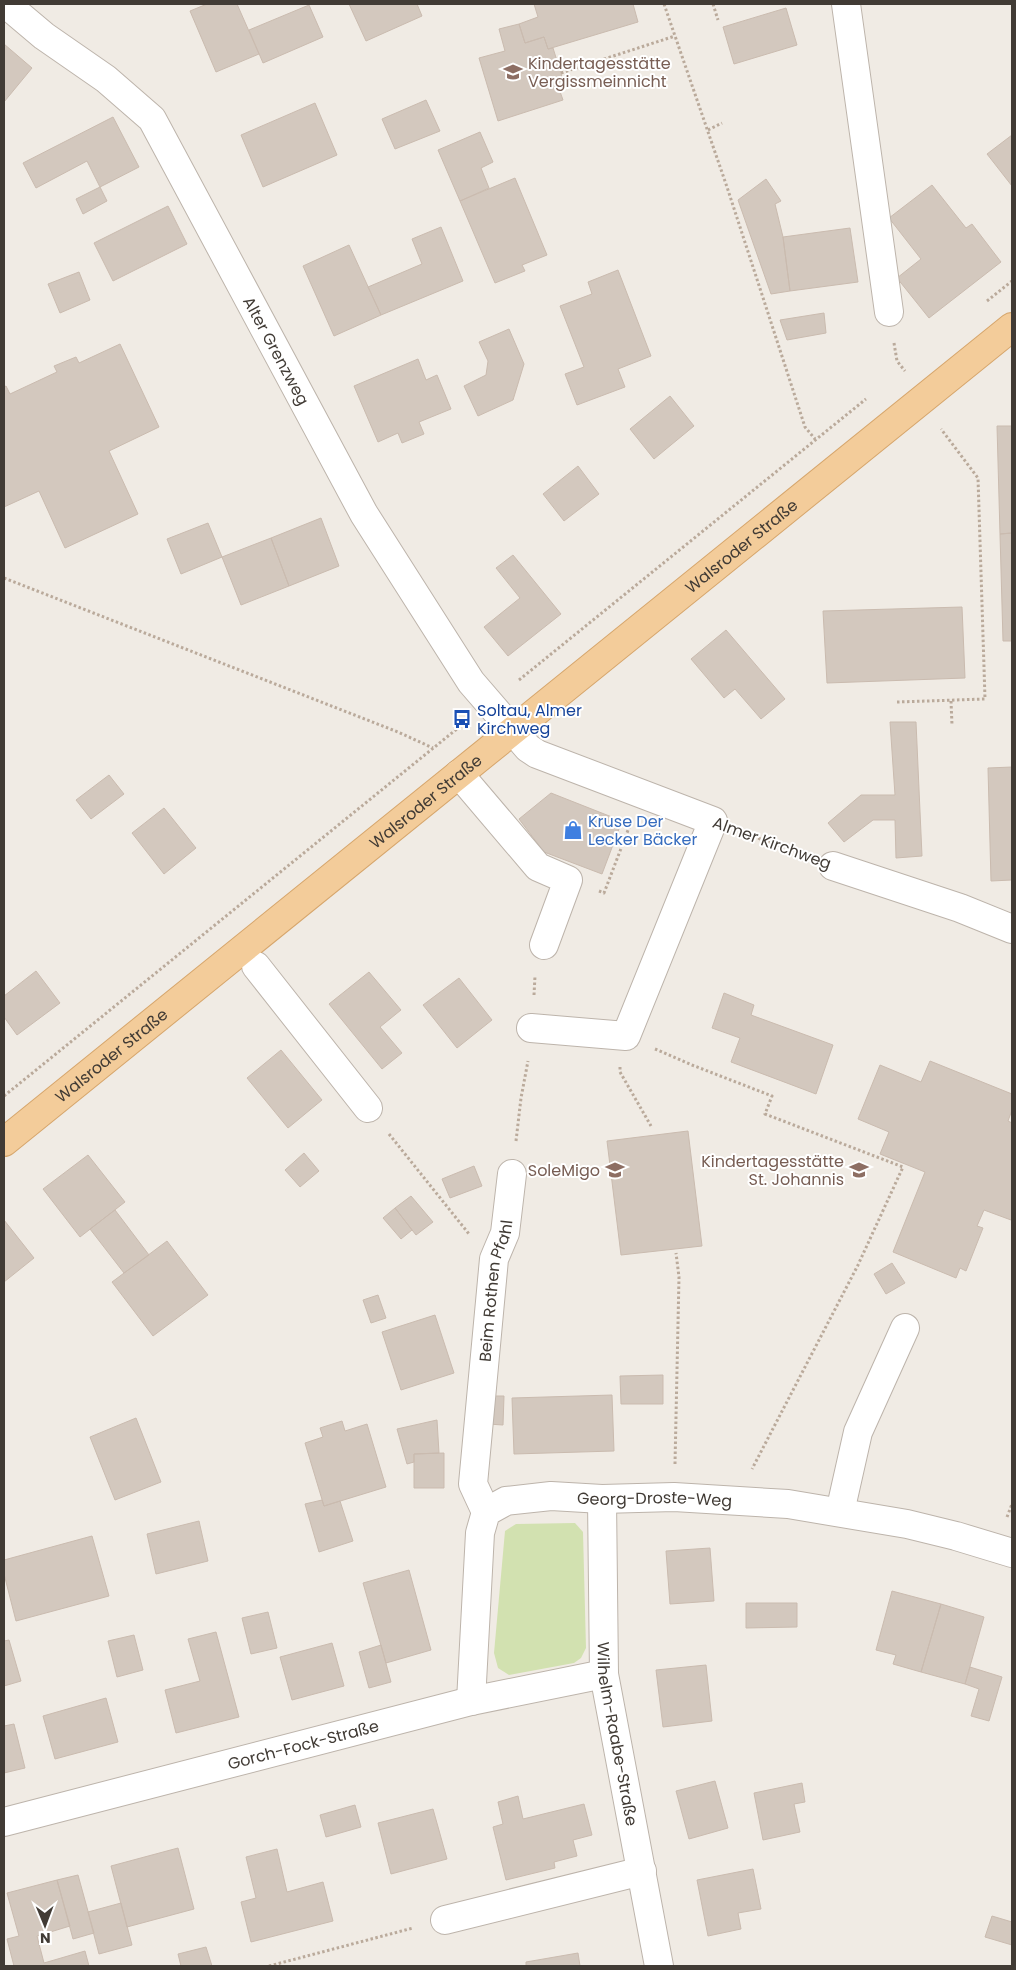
<svg xmlns="http://www.w3.org/2000/svg" width="1016" height="1970" viewBox="0 0 1016 1970" font-family="Poppins,sans-serif">
<style>
.green{fill:#d2e1b0}
.building{fill:#d3c8be;stroke:#cabbaf}
.lines{fill:none;stroke-linecap:round;stroke-linejoin:round}
.minor-casing{stroke:#bdb4ab;stroke-width:30}
.major-casing{stroke:#d6a66c;stroke-width:30}
.path{stroke:#baaa9b;stroke-width:3;stroke-dasharray:2.5 2.5;stroke-linecap:butt}
.minor{stroke:#fff;stroke-width:28}
.major{stroke:#f3cc9a;stroke-width:28}
.labels{text-anchor:middle;dominant-baseline:central;stroke-width:4;stroke-linejoin:round;paint-order:stroke}
.education-label{font-size:16px;fill:#785e54;stroke:#fff;text-anchor:end}
.street-label{font-size:16px;fill:#413b35;stroke:#fff}
.transit-label{font-size:16px;fill:#164399;stroke:#fff;text-anchor:start}
.shop-label{font-size:16px;fill:#366cbe;stroke:#fff;text-anchor:start}
</style>
<rect width="100%" height="100%" fill="#f0ebe4"/>
<path class="green" d="M575,1523L583,1532L586,1648L581,1658L574,1663L509,1675L498,1668L494,1653L505,1531L516,1524Z"/>
<path class="building" d="M207,4H237L259,54L216,72L190,11Z
M349,4H417L422,16L366,41Z
M534,4H633L638,22L548,49L544,37L525,43L519,24L538,17Z
M309,5L323,37L263,63L249,30Z
M786,8L797,45L734,64L723,27Z
M519,24L525,43L544,37L548,49L553,48L563,80L557,83L563,100L498,121L479,58L505,51L499,29Z
M4,44L32,68L4,102Z
M426,100L440,131L395,149L382,119Z
M315,103L337,155L263,187L241,135Z
M113,117L139,167L100,187L87,161L36,188L23,163Z
M480,132L493,162L481,168L489,188L460,201L438,150Z
M1012,135V186L987,154Z
M515,178L547,255L522,265L525,271L495,283L460,201Z
M766,179L781,201L775,204L783,237L790,291L771,294L738,200Z
M932,185L966,228L972,224L1001,262L929,318L897,278L921,259L889,218Z
M100,187L107,201L83,214L76,199Z
M168,206L187,244L113,281L94,243Z
M441,227L463,281L381,315L368,287L422,264L412,239Z
M850,228L858,282L790,291L783,237Z
M349,245L381,315L334,336L303,266Z
M618,270L651,356L618,369L625,387L577,405L565,374L584,367L560,306L592,294L588,282Z
M79,272L90,300L60,313L48,284Z
M824,313L826,333L787,340L780,320Z
M509,329L524,364L513,400L478,416L464,386L486,375L488,361L479,342Z
M120,344L159,427L109,451L138,514L65,548L39,491L4,507V387L6,386L10,394L57,372L54,366L76,357L79,363Z
M418,359L426,380L437,375L451,409L419,422L424,434L402,443L398,433L378,442L354,386Z
M670,396L694,426L654,459L630,429Z
M997,426H1012V533L1000,534Z
M578,466L599,494L564,521L543,494Z
M321,518L339,566L289,586L271,538Z
M208,523L222,557L181,574L167,539Z
M1012,533V641H1003L1000,534Z
M271,538L289,586L241,605L222,557Z
M513,555L561,614L508,656L484,627L520,598L496,568Z
M962,607L965,678L827,683L823,611Z
M726,630L785,699L761,719L735,689L724,698L691,659Z
M890,722H916L922,856L896,858L895,820H873L844,842L828,823L861,795H895Z
M1012,767V880L991,881L988,768Z
M109,775L124,794L91,819L76,800Z
M551,793L622,821L602,874L544,852L519,819Z
M164,808L196,848L164,874L132,833Z
M36,971L60,1003L17,1035L4,1017V996Z
M369,972L401,1010L380,1027L402,1053L382,1069L329,1004Z
M459,978L492,1020L457,1048L423,1005Z
M724,993L754,1005L751,1015L833,1045L816,1094L731,1062L740,1038L712,1028Z
M281,1050L322,1100L288,1128L247,1078Z
M930,1061L1012,1094V1110L1008,1121L1012,1123V1218L1011,1220L984,1210L977,1226L983,1228L966,1271L960,1268L956,1278L893,1252L925,1172L880,1154L889,1132L858,1119L880,1065L921,1082Z
M688,1131L702,1246L621,1255L607,1141Z
M304,1153L319,1171L300,1187L285,1170Z
M88,1155L125,1202L80,1237L43,1189Z
M474,1166L482,1186L450,1198L442,1179Z
M411,1196L433,1222L416,1235L395,1208Z
M395,1208L412,1230L401,1239L383,1218Z
M115,1210L149,1255L124,1273L90,1229Z
M4,1220L34,1258L4,1282Z
M167,1241L208,1295L153,1336L112,1282Z
M892,1263L905,1283L886,1294L874,1274Z
M378,1295L386,1318L371,1323L363,1300Z
M435,1315L454,1373L401,1390L382,1332Z
M663,1375V1404H621L620,1376Z
M612,1395L614,1451L514,1454L512,1398Z
M489,1396H504L503,1425L488,1424Z
M136,1418L161,1482L115,1500L90,1437Z
M437,1420L439,1453L414,1454V1462L407,1464L397,1429Z
M342,1421L345,1431L367,1424L386,1487L324,1506L305,1443L323,1437L320,1428Z
M444,1453V1488H414V1454Z
M322,1500L324,1506L340,1501L353,1541L319,1552L305,1504Z
M199,1521L208,1561L156,1574L147,1534Z
M92,1536L109,1596L16,1621L4,1574V1560Z
M710,1548L714,1601L670,1604L666,1551Z
M409,1570L431,1650L386,1663L363,1583Z
M892,1591L941,1604L921,1672L893,1664L896,1655L876,1650Z
M746,1603H797V1627L746,1628Z
M941,1604L984,1617L965,1684L921,1672Z
M268,1612L277,1648L251,1654L242,1618Z
M216,1632L239,1717L176,1733L165,1690L200,1681L188,1639Z
M134,1635L143,1670L117,1677L108,1641Z
M9,1640L21,1681L4,1686V1641Z
M332,1643L344,1686L292,1700L280,1657Z
M381,1645L391,1682L369,1688L359,1652Z
M706,1665L712,1721L663,1727L656,1670Z
M970,1667L1002,1677L989,1721L971,1716L979,1689L965,1684Z
M106,1698L118,1742L55,1759L43,1716Z
M14,1724L25,1768L4,1773V1726Z
M715,1781L728,1828L689,1839L676,1791Z
M802,1783L805,1802L794,1804L800,1832L763,1840L754,1793Z
M518,1796L523,1819L584,1804L592,1835L573,1840L577,1856L554,1862L555,1868L506,1880L493,1827L503,1824L498,1802Z
M355,1805L361,1827L326,1837L320,1815Z
M433,1809L447,1859L391,1874L378,1823Z
M178,1848L194,1909L127,1927L111,1866Z
M277,1849L287,1892L323,1882L333,1921L251,1942L241,1902L256,1898L246,1857Z
M753,1869L761,1909L738,1913L741,1929L708,1936L697,1880Z
M78,1875L94,1933L73,1939L57,1880Z
M57,1880L70,1926L37,1936L44,1963L85,1951L89,1966H14L7,1939L19,1936L7,1893Z
M121,1903L132,1945L99,1954L88,1912Z
M992,1916L1012,1922V1945L985,1937Z
M206,1947L212,1966H181L178,1954Z
M578,1953L580,1966H526V1962Z"/>
<g class="lines">
<g class="minor-casing">
<g id="minor">
<path id="s1" d="M6,4L44,36L106,79L152,119L364,514L471,682L528,748L537,754L713,821L626,1036L531,1028"/>
<path d="M846,4L889,312"/>
<path d="M459,774L538,867L568,880L544,945"/>
<path d="M833,866L960,908L1012,929"/>
<path d="M256,966L368,1108"/>
<path id="s2" d="M602,1499L604,1674L659,1966"/>
<path id="s3" d="M486,1512L473,1484L494,1259L505,1233L512,1174"/>
<path d="M840,1512L858,1432L905,1328"/>
<path id="s4" d="M471,1701L480,1533L486,1512L506,1501L551,1496L602,1499L674,1497L788,1504L907,1524L956,1536L1012,1553"/>
<path id="s5" d="M4,1822L471,1701L604,1674"/>
<path d="M445,1920L642,1871"/>
</g>
</g>
<g class="major-casing">
<g id="major">
<path id="s6" d="M4,1142L1012,327"/>
</g>
</g>
<path class="path" d="M664,4L727,187L805,427L815,439
M713,4L718,20
M561,73L675,36
M708,130L722,123
M987,301L1012,281
M894,343L897,361L905,371
M4,578L398,732L433,748
M519,680L866,399
M951,701L952,725
M897,702L985,699L978,478L941,429
M744,833L804,855
M599,891L604,893L630,825
M534,995L535,976
M655,1049L692,1065L772,1096L765,1114L903,1167L858,1265L752,1469
M620,1067V1072L651,1126
M4,1096L463,724
M389,1134L469,1234
M516,1141L521,1098L528,1061
M675,1464L679,1277L676,1253
M1007,1517L1012,1504
M269,1966L413,1928"/>
<use href="#minor" class="minor"/>
<use href="#major" class="major"/>
</g>
<defs>
<g id="school-bare" transform="scale(1.5)"><path d="M0-5L7-2L0 1L-7-2ZM-4 1L0 2.5L4 1V4Q0 6-4 4Z" fill="#8d6e63" stroke="#fff" stroke-width="2.5" paint-order="stroke"/></g>
<g id="bus-bare" transform="scale(1.5)"><path d="M-5-6H5V4H4V6H2V4H-2V6H-4V4H-5ZM-3.5-4V0h7V-4ZM-3.5 1.2v1.5H-2V1.2ZM2 1.2v1.5H3.5V1.2Z" fill="#1a4fb4" stroke="#fff" stroke-width="2.5" paint-order="stroke"/></g>
<g id="shop-bare" transform="scale(1.5)"><path d="M-5-2.5h2.3a2.7 3.5 0 0 1 5.4 0H5L5.5 6h-11ZM-1.5-2.5h3a1.5 2.3 0 0 0-3 0Z" fill="#3f7fe0" stroke="#fff" stroke-width="2.5" paint-order="stroke"/></g>
</defs>
<g fill-rule="evenodd">
<use href="#school-bare" x="513" y="72"/>
<use href="#bus-bare" x="462" y="719"/>
<use href="#shop-bare" x="573" y="830"/>
<use href="#school-bare" x="615" y="1170"/>
<use href="#school-bare" x="859" y="1170"/>
</g>
<g class="labels">
<g class="education-label">
<text x="528" y="63" text-anchor="start">Kindertagesstätte<tspan x="528" dy="18">Vergissmeinnicht</tspan></text>
<text x="844" y="1161">Kindertagesstätte<tspan x="844" dy="18">St. Johannis</tspan></text>
<text x="600" y="1170">SoleMigo</text>
</g>
<g class="street-label">
<text stroke="none"><textPath href="#s1" startOffset="449">Alter Grenzweg</textPath></text>
<text stroke="none"><textPath href="#s6" startOffset="948">Walsroder Straße</textPath></text>
<text stroke="none"><textPath href="#s6" startOffset="542">Walsroder Straße</textPath></text>
<text transform="translate(772 843) rotate(20)">Almer Kirchweg</text>
<text stroke="none"><textPath href="#s6" startOffset="138">Walsroder Straße</textPath></text>
<text stroke="none"><textPath href="#s3" startOffset="226">Beim Rothen Pfahl</textPath></text>
<text stroke="none"><textPath href="#s4" startOffset="362">Georg-Droste-Weg</textPath></text>
<text stroke="none"><textPath href="#s2" startOffset="236">Wilhelm-Raabe-Straße</textPath></text>
<text stroke="none"><textPath href="#s5" startOffset="309">Gorch-Fock-Straße</textPath></text>
</g>
<g class="transit-label">
<text x="477" y="710">Soltau, Almer<tspan x="477" dy="18">Kirchweg</tspan></text>
</g>
<g class="shop-label">
<text x="588" y="821">Kruse Der<tspan x="588" dy="18">Lecker Bäcker</tspan></text>
</g>
</g>
<rect width="1016" height="1970" fill="none" stroke="#413b35" stroke-width="10"/>
<g transform="translate(45 1925) rotate(179)" stroke="#ffffff" stroke-width="4" paint-order="stroke">
<path d="M0-4L9 19L0 12L-9 19Z" fill="#413b35"/>
<text y="-8" font-size="14" font-weight="bold" text-anchor="middle" fill="#413b35">N</text>
</g>
</svg>
